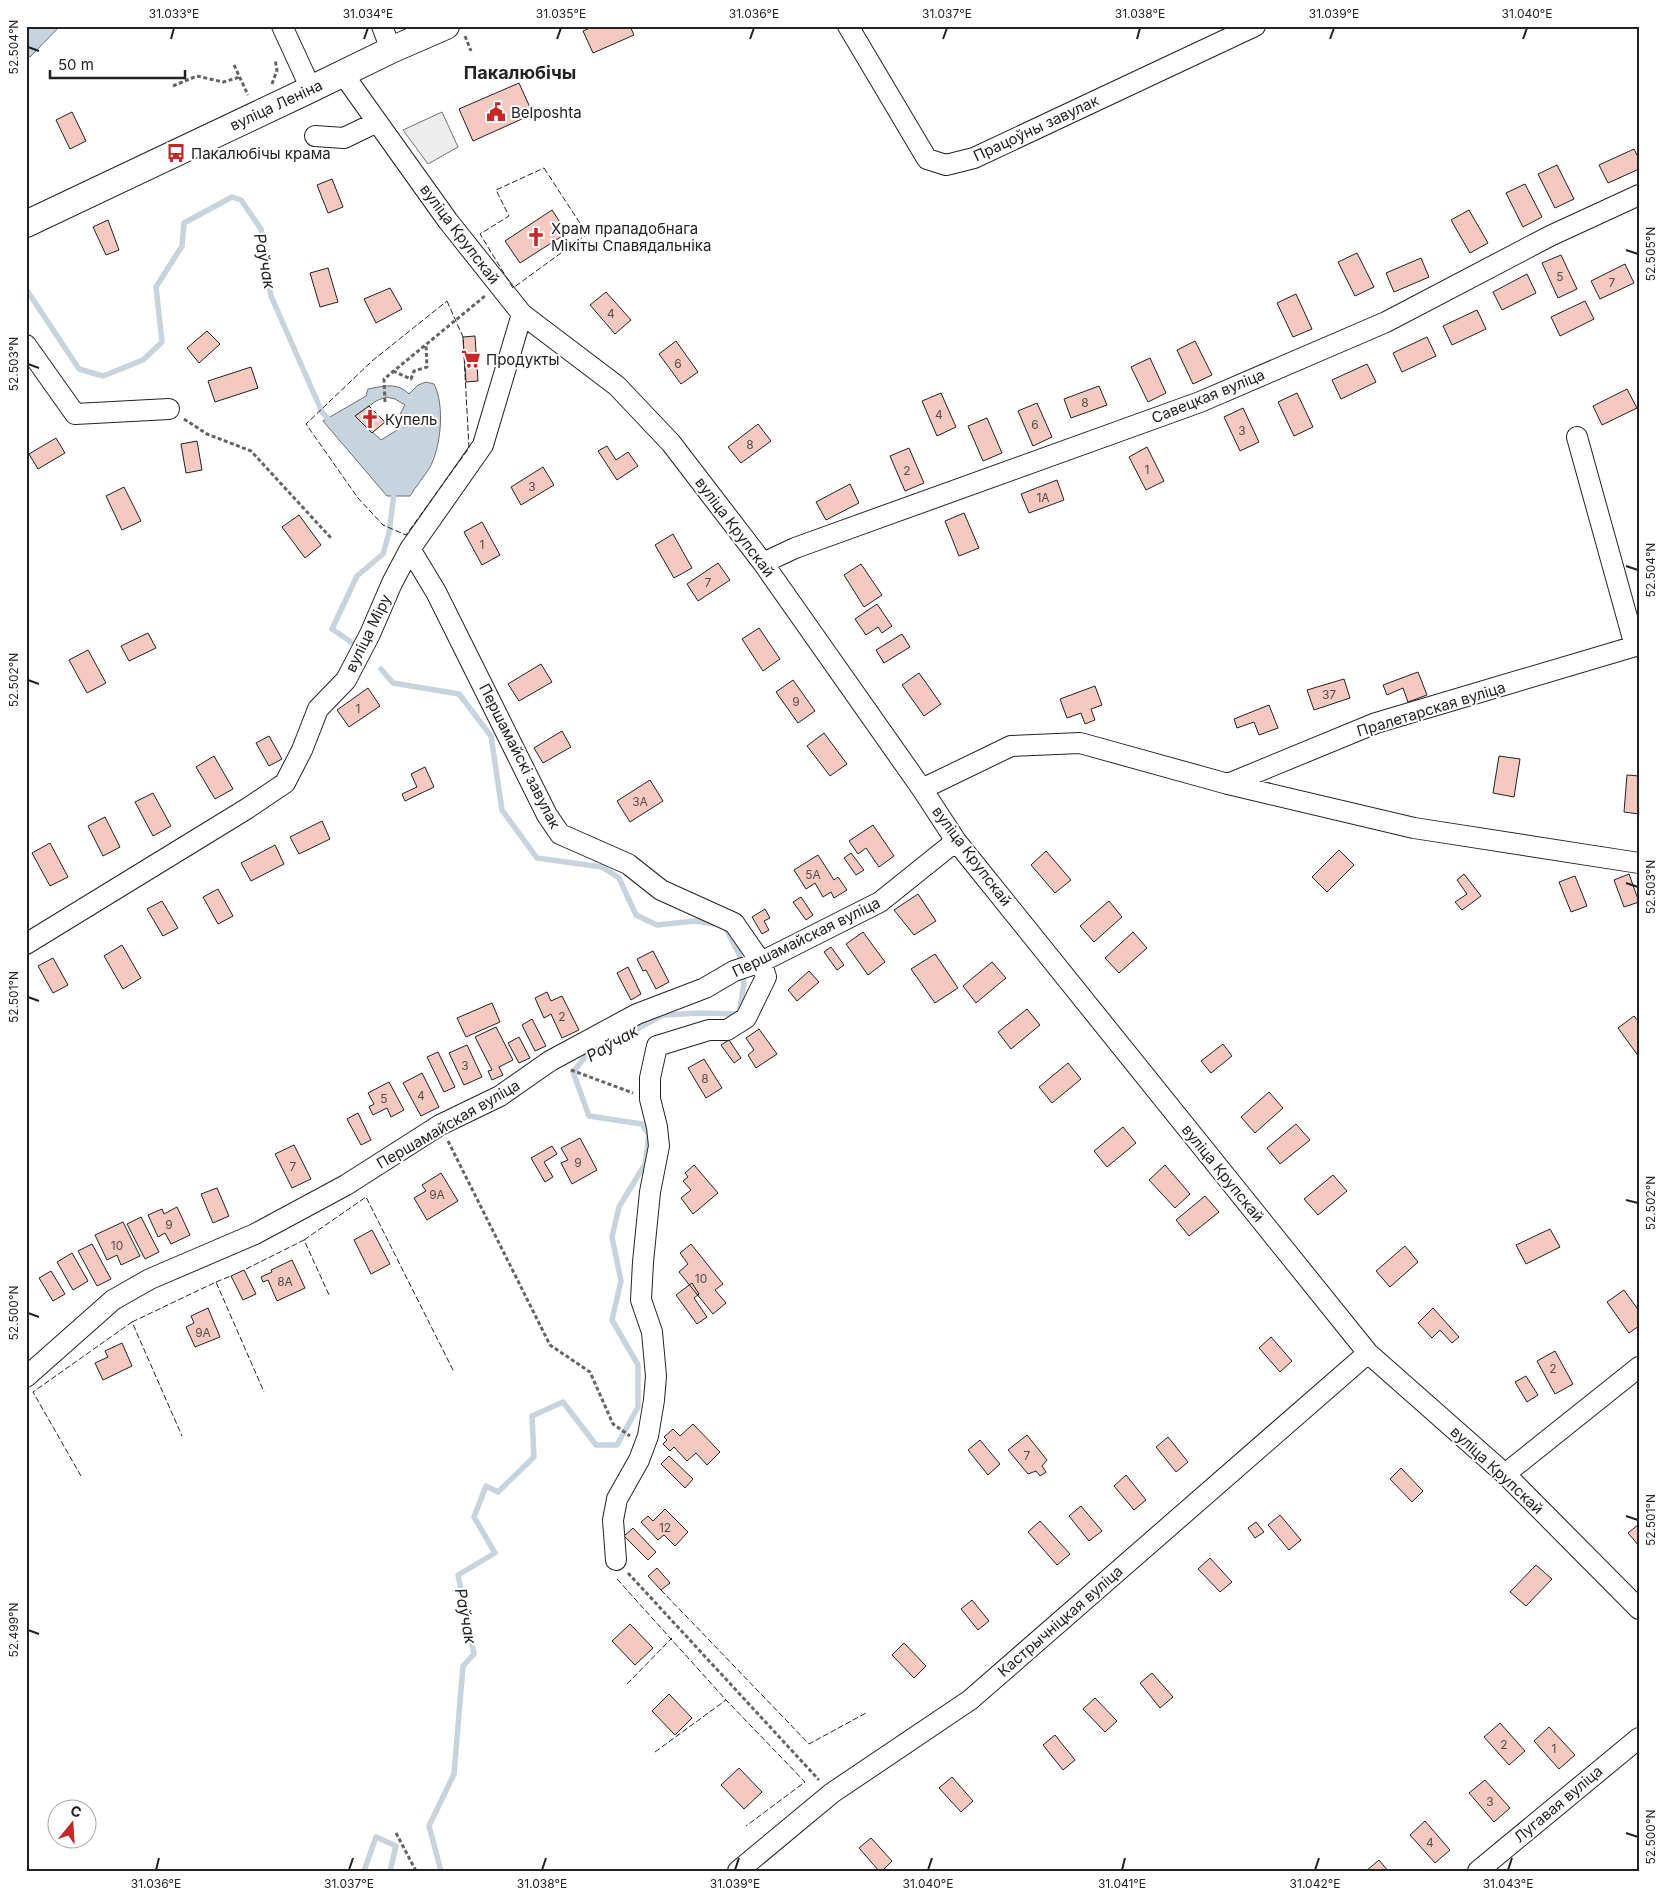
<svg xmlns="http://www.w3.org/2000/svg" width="1665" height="1897" viewBox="0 0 1665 1897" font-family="Inter,sans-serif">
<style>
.parking{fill:#ededed;stroke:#6f6f6f}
.water{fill:#c7d3dd;stroke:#6f6f6f;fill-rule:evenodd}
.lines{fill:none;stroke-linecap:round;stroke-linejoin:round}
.stream{stroke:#c7d3dd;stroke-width:5.5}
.building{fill:#f3c9c0;stroke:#222}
.minor-casing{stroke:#222;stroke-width:22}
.major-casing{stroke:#222;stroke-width:28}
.path{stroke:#646464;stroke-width:3;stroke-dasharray:4 2.5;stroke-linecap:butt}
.minor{stroke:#fff;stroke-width:20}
.major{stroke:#fff;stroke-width:26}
.fence{stroke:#222;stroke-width:1;stroke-dasharray:6 2.5;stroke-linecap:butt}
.ticks{fill:none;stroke:#222;stroke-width:2}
.labels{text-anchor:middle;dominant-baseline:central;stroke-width:4;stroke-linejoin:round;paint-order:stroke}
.number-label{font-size:12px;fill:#564c4a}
.street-label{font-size:15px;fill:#222;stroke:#fff}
.poi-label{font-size:15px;fill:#222;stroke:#fff;text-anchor:start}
.water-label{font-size:16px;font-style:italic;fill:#222;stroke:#fff}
.quarter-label{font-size:18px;font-weight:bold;fill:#222;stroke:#fff}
.neatline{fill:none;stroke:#222;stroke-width:2}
.ticks-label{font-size:12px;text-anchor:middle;fill:#222}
</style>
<rect width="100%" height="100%" fill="#fff"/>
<path class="parking" d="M442,112L458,147L428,164L403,130Z"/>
<path class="water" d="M26,26H60L30,57L26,52Z
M426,382L434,384C445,405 441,447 430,467C424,477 416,486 410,496H387L323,421L366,396L368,389C384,386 397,382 409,394L418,385ZM386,397L395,399L405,405L401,412L399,429L381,440L355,416L376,401Z"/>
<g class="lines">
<path class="stream" d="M26,289L79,369L103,376L143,360L162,342L156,287L182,246L184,223L232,197L241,200L261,229L271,296L322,412L332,423
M351,642L332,629L357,576L383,554L389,533L394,494L391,490
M381,669L393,683L459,694L491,736L502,810L537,858L602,867L619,878L636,915L657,925L695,921L715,924
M364,1871L376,1837L396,1846L390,1871
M441,1871L429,1826L454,1774L463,1666L474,1654L458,1575L495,1553L474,1517L486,1486L498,1492L534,1457L532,1416L563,1402L596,1445H617L638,1407V1365L612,1320L621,1281L612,1237L619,1207L645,1164L649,1135L642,1124L589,1116L573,1072L585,1057L663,1015L700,1013L739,1014L744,983L740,956L724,925"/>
</g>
<path class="building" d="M594,26H630L634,35L593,53L583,31Z
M519,83L533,114L473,141L459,109Z
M72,112L86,141L70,149L56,120Z
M1634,149L1639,159V169L1608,183L1599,165Z
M1557,165L1574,199L1555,208L1538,174Z
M332,179L343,207L328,213L317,185Z
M1525,184L1542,217L1523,227L1506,193Z
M552,210L567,233L520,263L505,241Z
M1469,210L1488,243L1470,253L1451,220Z
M108,220L119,250L106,255L93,227Z
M1357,253L1374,287L1355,296L1338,262Z
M1561,255L1577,289L1558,298L1542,263Z
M1421,258L1429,277L1394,292L1386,273Z
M1625,264L1634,283L1600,299L1591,281Z
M328,268L338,302L320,307L310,273Z
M1527,274L1536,293L1502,310L1493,292Z
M390,288L402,309L376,323L364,299Z
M606,292L631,320L615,334L590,305Z
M1296,294L1312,329L1293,337L1277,303Z
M1585,301L1594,319L1560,336L1551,317Z
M1477,310L1486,329L1452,345L1443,326Z
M207,331L220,344L199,363L187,348Z
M475,336L478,381L466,382L463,337Z
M1427,337L1436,356L1402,372L1393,353Z
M676,341L698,372L681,384L659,354Z
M1195,341L1212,375L1193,384L1177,350Z
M1150,358L1166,393L1148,402L1131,367Z
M1367,364L1376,382L1341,399L1332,380Z
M251,367L258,388L215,402L208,381Z
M1099,386L1107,405L1071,418L1064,399Z
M1627,389L1637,408L1602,425L1593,406Z
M941,393L956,427L937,436L922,401Z
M1297,393L1313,427L1294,436L1278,402Z
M1037,403L1052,437L1033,446L1018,411Z
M369,406L385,422L372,433L355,416Z
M1243,408L1259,442L1240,451L1224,417Z
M987,418L1002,453L983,461L968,426Z
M758,424L771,441L741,463L728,447Z
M56,438L65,453L38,469L29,454Z
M197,441L202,470L186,473L181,444Z
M607,446L616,460L628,452L638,466L617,480L598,451Z
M1147,447L1164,481L1146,490L1129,457Z
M909,448L924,483L905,491L890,456Z
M543,467L554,485L521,505L511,487Z
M1057,480L1064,500L1029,513L1021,494Z
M850,484L859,503L826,520L816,502Z
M124,487L141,521L122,530L106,496Z
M964,513L979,548L959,556L945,521Z
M299,515L321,545L305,558L282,527Z
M482,522L500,555L482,565L464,532Z
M673,534L692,568L674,578L655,545Z
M718,563L730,580L698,601L687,584Z
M861,564L882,595L864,607L844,575Z
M877,604L892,626L882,633L878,627L866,635L855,619Z
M759,628L780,659L763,671L742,639Z
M148,633L156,648L129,661L121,646Z
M902,634L910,647L884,663L876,650Z
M88,650L106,683L87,693L69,660Z
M541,664L552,682L519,701L508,684Z
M1418,672L1427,695L1408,702L1403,688L1387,695L1383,685Z
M919,673L941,704L924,716L902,685Z
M1344,679L1350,698L1314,710L1307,690Z
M793,680L815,711L798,723L776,692Z
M1095,686L1102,705L1091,709L1095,720L1085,724L1081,713L1067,718L1060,699Z
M368,688L380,706L349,727L337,710Z
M1269,705L1278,728L1259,735L1254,722L1237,728L1234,719Z
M562,731L571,747L543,763L534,748Z
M824,733L847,764L830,776L807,746Z
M269,736L282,759L269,766L256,743Z
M214,756L233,789L215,799L196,767Z
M1499,756L1520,759L1514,797L1493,793Z
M425,767L434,787L405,801L402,794L417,787L411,774Z
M1627,775L1639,776V814L1624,812Z
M650,780L663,801L630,822L617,801Z
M153,793L171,826L153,836L135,802Z
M105,817L120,847L103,856L88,826Z
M322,821L330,839L299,854L290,837Z
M873,825L894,856L879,867L866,848L858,854L849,841Z
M50,843L68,877L50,886L32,853Z
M275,845L284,864L251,881L241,863Z
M1339,850L1354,865L1327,892L1312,877Z
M1046,851L1071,880L1055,893L1031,865Z
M851,853L864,870L856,875L844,858Z
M818,855L834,880L838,877L847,890L834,898L831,892L823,897L815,883L806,889L794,870Z
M1464,874L1481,896L1462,910L1455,902L1467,894L1457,880Z
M1629,874L1639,902L1624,907L1614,880Z
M1575,876L1587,906L1571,912L1559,882Z
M218,889L233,916L218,924L203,897Z
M918,894L936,921L914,935L894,910Z
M801,897L813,915L806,920L793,902Z
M162,901L178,928L163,936L147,909Z
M1109,901L1122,917L1094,942L1080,926Z
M765,909L770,918L764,921L769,930L762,934L752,917Z
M863,932L885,962L868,975L846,944Z
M1133,932L1147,948L1119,973L1105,958Z
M122,945L141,978L123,989L104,956Z
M831,947L844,965L837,970L824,952Z
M653,951L669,982L656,989L646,970L643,971L637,959Z
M935,954L958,988L935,1003L911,969Z
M53,958L68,985L53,993L38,966Z
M992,962L1006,978L976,1003L963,986Z
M628,967L641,994L631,1000L617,973Z
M809,971L819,982L797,1001L788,990Z
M547,992L551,1001L562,996L579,1030L562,1038L551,1014L544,1018L535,998Z
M492,1003L500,1022L466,1037L457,1018Z
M1027,1009L1040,1025L1011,1049L998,1032Z
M1634,1016L1639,1022V1057L1618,1028Z
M532,1019L546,1046L535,1051L522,1025Z
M496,1027L513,1060L499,1067L503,1075L492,1080L488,1071L492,1070L475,1037Z
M759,1029L777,1054L756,1068L748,1055L754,1050L746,1038Z
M519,1037L530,1058L519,1063L508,1043Z
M729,1040L741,1058L734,1063L721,1045Z
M1223,1044L1232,1056L1211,1073L1201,1061Z
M467,1045L482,1077L464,1085L449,1053Z
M438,1052L455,1087L444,1092L427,1057Z
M704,1059L722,1088L706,1098L688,1068Z
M1068,1063L1081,1079L1052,1103L1039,1087Z
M422,1073L439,1107L421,1116L403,1083Z
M389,1082L404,1110L391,1117L387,1108L373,1115L369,1107L374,1104L368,1093Z
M1269,1092L1283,1108L1255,1133L1241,1117Z
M358,1113L371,1140L361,1145L347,1119Z
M1296,1124L1310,1140L1280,1164L1267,1148Z
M1123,1127L1136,1143L1107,1167L1094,1151Z
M580,1138L597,1170L572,1184L561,1163L568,1160L561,1148Z
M294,1145L311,1179L292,1188L275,1154Z
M552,1146L557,1154L544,1162L553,1177L545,1182L531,1158Z
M694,1165L718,1193L693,1214L681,1198L691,1190L683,1181L688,1177L685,1173Z
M1165,1165L1190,1194L1175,1208L1149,1180Z
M441,1173L458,1201L427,1220L414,1198L426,1191L422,1185Z
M1333,1175L1347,1191L1318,1215L1304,1199Z
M217,1188L229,1216L213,1223L201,1194Z
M1205,1196L1219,1212L1189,1236L1176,1220Z
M177,1207L190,1235L171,1244L165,1233L158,1237L148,1215L162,1209L164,1214Z
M141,1217L159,1252L145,1259L127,1224Z
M123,1222L140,1256L121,1265L117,1255L107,1260L95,1235Z
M1550,1229L1560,1247L1526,1264L1516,1245Z
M372,1230L390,1264L371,1274L354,1240Z
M92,1244L111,1279L97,1286L78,1251Z
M691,1244L723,1284L715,1290L726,1303L713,1314L679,1272L688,1264L680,1253Z
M1405,1246L1418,1262L1390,1287L1376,1271Z
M72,1253L88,1281L73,1290L57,1262Z
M292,1260L305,1288L277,1301L268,1280L263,1282L261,1277L272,1272L271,1270Z
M244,1270L256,1294L243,1300L231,1276Z
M51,1271L65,1294L53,1301L39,1278Z
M692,1283L699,1294L694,1298L707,1317L697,1324L676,1295Z
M1624,1290L1639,1311V1326L1629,1333L1607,1302Z
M208,1308L220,1337L195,1347L186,1327L194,1323L191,1316Z
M1433,1308L1459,1337L1452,1343L1440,1330L1432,1338L1418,1323Z
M1271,1337L1292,1361L1280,1372L1259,1348Z
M122,1343L132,1366L103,1380L95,1363L108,1357L105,1351Z
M1555,1351L1573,1384L1555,1394L1537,1361Z
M1526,1376L1538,1395L1527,1402L1515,1382Z
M693,1424L720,1452L707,1465L696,1453L687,1461L674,1447L670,1451L663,1444L667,1440L664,1437L673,1429L680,1436Z
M1027,1435L1047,1460L1042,1466L1046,1472L1040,1476L1036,1471L1028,1474L1008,1450Z
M1168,1437L1188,1462L1176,1472L1156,1447Z
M980,1440L1000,1464L988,1475L968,1450Z
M669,1456L693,1479L685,1488L661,1464Z
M1401,1468L1423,1491L1412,1502L1390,1479Z
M1126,1475L1146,1500L1134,1510L1114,1486Z
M1081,1506L1102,1531L1089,1541L1069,1516Z
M665,1509L688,1532L675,1546L664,1535L658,1540L641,1522L648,1516L653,1521Z
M1280,1515L1301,1540L1289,1550L1268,1525Z
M1040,1521L1070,1554L1057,1565L1028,1532Z
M1256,1522L1264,1532L1255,1538L1248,1528Z
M1639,1524V1546L1628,1533Z
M633,1528L656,1552L648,1560L624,1536Z
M1210,1558L1232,1582L1220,1592L1198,1569Z
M1536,1565L1552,1579L1526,1606L1510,1592Z
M657,1568L670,1583L661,1590L648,1576Z
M972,1600L989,1621L978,1630L961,1609Z
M630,1624L653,1648L635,1665L612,1641Z
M904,1643L926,1666L914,1678L892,1655Z
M1152,1673L1173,1697L1160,1708L1140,1683Z
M669,1694L692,1718L675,1735L652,1711Z
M1095,1698L1117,1721L1105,1732L1083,1709Z
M1500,1723L1525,1751L1509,1765L1484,1737Z
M1549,1727L1575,1755L1559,1769L1534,1741Z
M1055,1735L1075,1760L1063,1770L1043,1745Z
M739,1768L762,1792L744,1809L721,1785Z
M952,1777L973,1801L961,1812L939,1788Z
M1485,1780L1510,1808L1494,1822L1469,1793Z
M1425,1821L1450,1850L1435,1863L1410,1835Z
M871,1838L892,1861L882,1871H879L859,1848Z
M1379,1860L1388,1871H1366Z"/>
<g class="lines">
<g class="minor-casing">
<path id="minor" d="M282,26L311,89
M382,26L391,50
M848,26L927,159L946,165L974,158L1255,26
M343,74L448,221L522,314L617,386L671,443L763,563L922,789L956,841L1368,1353L1505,1474L1639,1609
M315,136L344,138L377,122
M26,345L75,414L169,409
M1577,437L1635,646
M410,549L436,592L547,815L560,834L628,864L661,890L734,923L761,962L766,977L746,1018L727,1030H709L657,1046L650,1078V1099L657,1127L659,1146L650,1192L643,1262L641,1300L652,1332L656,1376L654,1400L648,1436L639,1460L617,1499L613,1520L616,1560
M763,563L795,548L1200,402L1386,322L1550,236L1639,195
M1228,784L1376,723L1639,645
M922,789L1011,746L1080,743L1228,784L1414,828L1639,863
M26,944L248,808L285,783L302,750L318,709L346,680L370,634L392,583L410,549L483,445L522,314
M26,1377L113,1300L150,1279L255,1234L346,1185L440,1125L500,1096L550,1061L637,1014L705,988L734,971L761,962L880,902L956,841
M1505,1474L1639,1367
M738,1871L832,1793L970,1700L1368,1353
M1478,1871L1639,1738"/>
</g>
<g class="major-casing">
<path id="major" d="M26,224L311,89L391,50L446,26"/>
</g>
<path class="path" d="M465,36L471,51
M234,65L248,95
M272,84L277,70L275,59
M173,86L197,76L223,82L240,77
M393,371L411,379L414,371L427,367L426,345
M385,402L384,379L485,296
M184,419L207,434L251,451L331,538
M571,1070L633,1093
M448,1141L550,1345L590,1372L613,1424L630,1436
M628,1573L819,1780
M396,1833L416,1871"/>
<use href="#minor" class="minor"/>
<use href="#major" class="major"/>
<path class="fence" d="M544,168L587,234L513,288L480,234L509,216L496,190Z
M447,301L463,337L469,448L406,535L383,525L358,498L306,424L372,361Z
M304,1240L366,1197L454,1372
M246,1269L304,1240L330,1297
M216,1282L231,1276
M132,1322L216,1282L264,1392
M81,1476L33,1392L132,1322L182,1436
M617,1579L726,1700L805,1782L746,1826
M661,1590L809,1744L866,1713
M627,1684L672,1638
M655,1752L726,1700"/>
</g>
<path class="ticks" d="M171,39L174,28M364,39L368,28M557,39L561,28M750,39L754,28M943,39L947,28M1137,39L1140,28M1330,39L1334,28M1523,39L1527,28M28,47L39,51M1626,250L1638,254M28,364L39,368M1626,566L1638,570M28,680L39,684M1626,883L1638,887M28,997L39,1001M1626,1200L1638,1203M28,1313L39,1317M1626,1516L1638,1520M28,1630L39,1634M1626,1833L1638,1837M156,1870L159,1858M349,1870L353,1858M542,1870L546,1858M735,1870L739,1858M928,1870L932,1858M1122,1870L1125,1858M1315,1870L1319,1858M1508,1870L1512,1858"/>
<defs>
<g id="civic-bare" transform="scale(1.5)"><path d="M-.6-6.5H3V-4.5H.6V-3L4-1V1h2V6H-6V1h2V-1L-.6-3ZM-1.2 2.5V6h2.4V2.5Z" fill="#c62828" stroke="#fff" stroke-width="2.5" paint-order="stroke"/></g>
<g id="bus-bare" transform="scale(1.5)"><path d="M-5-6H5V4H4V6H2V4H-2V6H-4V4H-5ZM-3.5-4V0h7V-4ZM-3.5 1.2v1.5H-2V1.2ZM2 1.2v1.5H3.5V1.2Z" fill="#c62828" stroke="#fff" stroke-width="2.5" paint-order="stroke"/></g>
<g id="church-bare" transform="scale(1.5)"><path d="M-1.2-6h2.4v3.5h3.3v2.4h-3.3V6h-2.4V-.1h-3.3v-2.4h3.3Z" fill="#c62828" stroke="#fff" stroke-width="2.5" paint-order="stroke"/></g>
<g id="supermarket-bare" transform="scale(1.5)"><path d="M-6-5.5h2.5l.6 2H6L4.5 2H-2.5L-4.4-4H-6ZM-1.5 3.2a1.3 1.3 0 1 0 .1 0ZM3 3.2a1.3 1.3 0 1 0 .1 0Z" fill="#c62828" stroke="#fff" stroke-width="2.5" paint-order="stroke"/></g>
</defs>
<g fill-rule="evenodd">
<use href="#civic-bare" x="496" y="112"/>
<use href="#bus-bare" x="176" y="153"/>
<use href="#church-bare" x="536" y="237"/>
<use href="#supermarket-bare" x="471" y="359"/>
<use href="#church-bare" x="370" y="419"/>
</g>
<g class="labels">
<g class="number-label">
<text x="1560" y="276">5</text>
<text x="1612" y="282">7</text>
<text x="611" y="313">4</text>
<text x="678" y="363">6</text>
<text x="1085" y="402">8</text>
<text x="939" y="414">4</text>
<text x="1035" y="424">6</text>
<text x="1242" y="430">3</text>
<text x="750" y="444">8</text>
<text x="1147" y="469">1</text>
<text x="907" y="470">2</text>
<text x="532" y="486">3</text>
<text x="1043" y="497">1А</text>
<text x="482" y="544">1</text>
<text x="708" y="582">7</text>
<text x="1329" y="694">37</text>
<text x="796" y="701">9</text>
<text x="358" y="708">1</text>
<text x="640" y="801">3А</text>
<text x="813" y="874">5А</text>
<text x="562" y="1016">2</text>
<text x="465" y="1065">3</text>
<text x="705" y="1078">8</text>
<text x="421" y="1095">4</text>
<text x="384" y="1098">5</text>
<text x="578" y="1162">9</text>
<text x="293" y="1166">7</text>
<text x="437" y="1194">9А</text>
<text x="169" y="1224">9</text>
<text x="117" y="1245">10</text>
<text x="701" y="1278">10</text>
<text x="285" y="1281">8А</text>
<text x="203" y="1332">9А</text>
<text x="1553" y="1368">2</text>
<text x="1027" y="1455">7</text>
<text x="665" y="1527">12</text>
<text x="1504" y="1744">2</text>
<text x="1554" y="1748">1</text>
<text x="1490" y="1801">3</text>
<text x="1430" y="1842">4</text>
</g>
<g class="street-label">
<text transform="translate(276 105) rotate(-25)">вуліца Леніна</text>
<text transform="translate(1036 128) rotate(-25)">Працоўны завулак</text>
<text transform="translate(460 234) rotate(53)">вуліца Крупскай</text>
<text transform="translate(1208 396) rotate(-22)">Савецкая вуліца</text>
<text transform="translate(735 527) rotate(53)">вуліца Крупскай</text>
<text transform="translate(368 633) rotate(-64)">вуліца Міру</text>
<text transform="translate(1431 709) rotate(-17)">Пралетарская вуліца</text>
<text transform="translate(520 756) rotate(63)">Першамайскі завулак</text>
<text transform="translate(972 856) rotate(53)">вуліца Крупскай</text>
<text transform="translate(806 937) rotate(-26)">Першамайская вуліца</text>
<text transform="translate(448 1124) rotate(-30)">Першамайская вуліца</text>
<text transform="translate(1223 1173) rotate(51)">вуліца Крупскай</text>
<text transform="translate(1497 1470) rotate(43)">вуліца Крупскай</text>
<text transform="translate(1060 1621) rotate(-41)">Кастрычніцкая вуліца</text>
<text transform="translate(1558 1804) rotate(-40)">Лугавая вуліца</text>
</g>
<g class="poi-label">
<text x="511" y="112">Belposhta</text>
<text x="191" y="153">Пакалюбічы крама</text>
<text x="551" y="228">Храм прападобнага<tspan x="551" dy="17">Мікіты Спавядальніка</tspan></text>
<text x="486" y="359">Продукты</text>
<text x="385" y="419">Купель</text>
</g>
<g class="water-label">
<text transform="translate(265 261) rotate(79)">Раўчак</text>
<text transform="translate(612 1043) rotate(-30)">Раўчак</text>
<text transform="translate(466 1616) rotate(79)">Раўчак</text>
</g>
<g class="quarter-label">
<text x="520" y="72">Пакалюбічы</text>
</g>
</g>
<rect width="1665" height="1897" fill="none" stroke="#ffffff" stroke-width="55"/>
<g transform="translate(72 1824) rotate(18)"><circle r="24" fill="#ffffff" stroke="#a7a7a7"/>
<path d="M0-4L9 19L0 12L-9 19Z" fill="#c62828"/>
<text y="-8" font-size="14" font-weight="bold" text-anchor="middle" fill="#222222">С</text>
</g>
<path d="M50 70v8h135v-8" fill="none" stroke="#222222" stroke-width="2.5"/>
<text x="58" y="70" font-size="15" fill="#222222" stroke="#ffffff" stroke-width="4" paint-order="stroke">50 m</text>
<rect x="28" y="28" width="1610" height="1842" class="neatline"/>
<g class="ticks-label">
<text x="174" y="18">31.033°E</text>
<text x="368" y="18">31.034°E</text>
<text x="561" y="18">31.035°E</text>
<text x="754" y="18">31.036°E</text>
<text x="947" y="18">31.037°E</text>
<text x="1140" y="18">31.038°E</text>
<text x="1334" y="18">31.039°E</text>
<text x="1527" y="18">31.040°E</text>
<text transform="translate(14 47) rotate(-90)" y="4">52.504°N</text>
<text transform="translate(1651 254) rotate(-90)" y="4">52.505°N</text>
<text transform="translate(14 364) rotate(-90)" y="4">52.503°N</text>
<text transform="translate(1651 570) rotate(-90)" y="4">52.504°N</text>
<text transform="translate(14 680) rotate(-90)" y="4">52.502°N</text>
<text transform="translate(1651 887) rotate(-90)" y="4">52.503°N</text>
<text transform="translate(14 997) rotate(-90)" y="4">52.501°N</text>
<text transform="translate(1651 1203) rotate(-90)" y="4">52.502°N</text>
<text transform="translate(14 1313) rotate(-90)" y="4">52.500°N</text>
<text transform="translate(1651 1520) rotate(-90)" y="4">52.501°N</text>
<text transform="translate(14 1630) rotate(-90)" y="4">52.499°N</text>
<text transform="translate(1651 1837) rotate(-90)" y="4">52.500°N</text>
<text x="156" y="1888">31.036°E</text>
<text x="349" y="1888">31.037°E</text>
<text x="542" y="1888">31.038°E</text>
<text x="735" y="1888">31.039°E</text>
<text x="928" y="1888">31.040°E</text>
<text x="1122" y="1888">31.041°E</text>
<text x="1315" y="1888">31.042°E</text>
<text x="1508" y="1888">31.043°E</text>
</g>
</svg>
